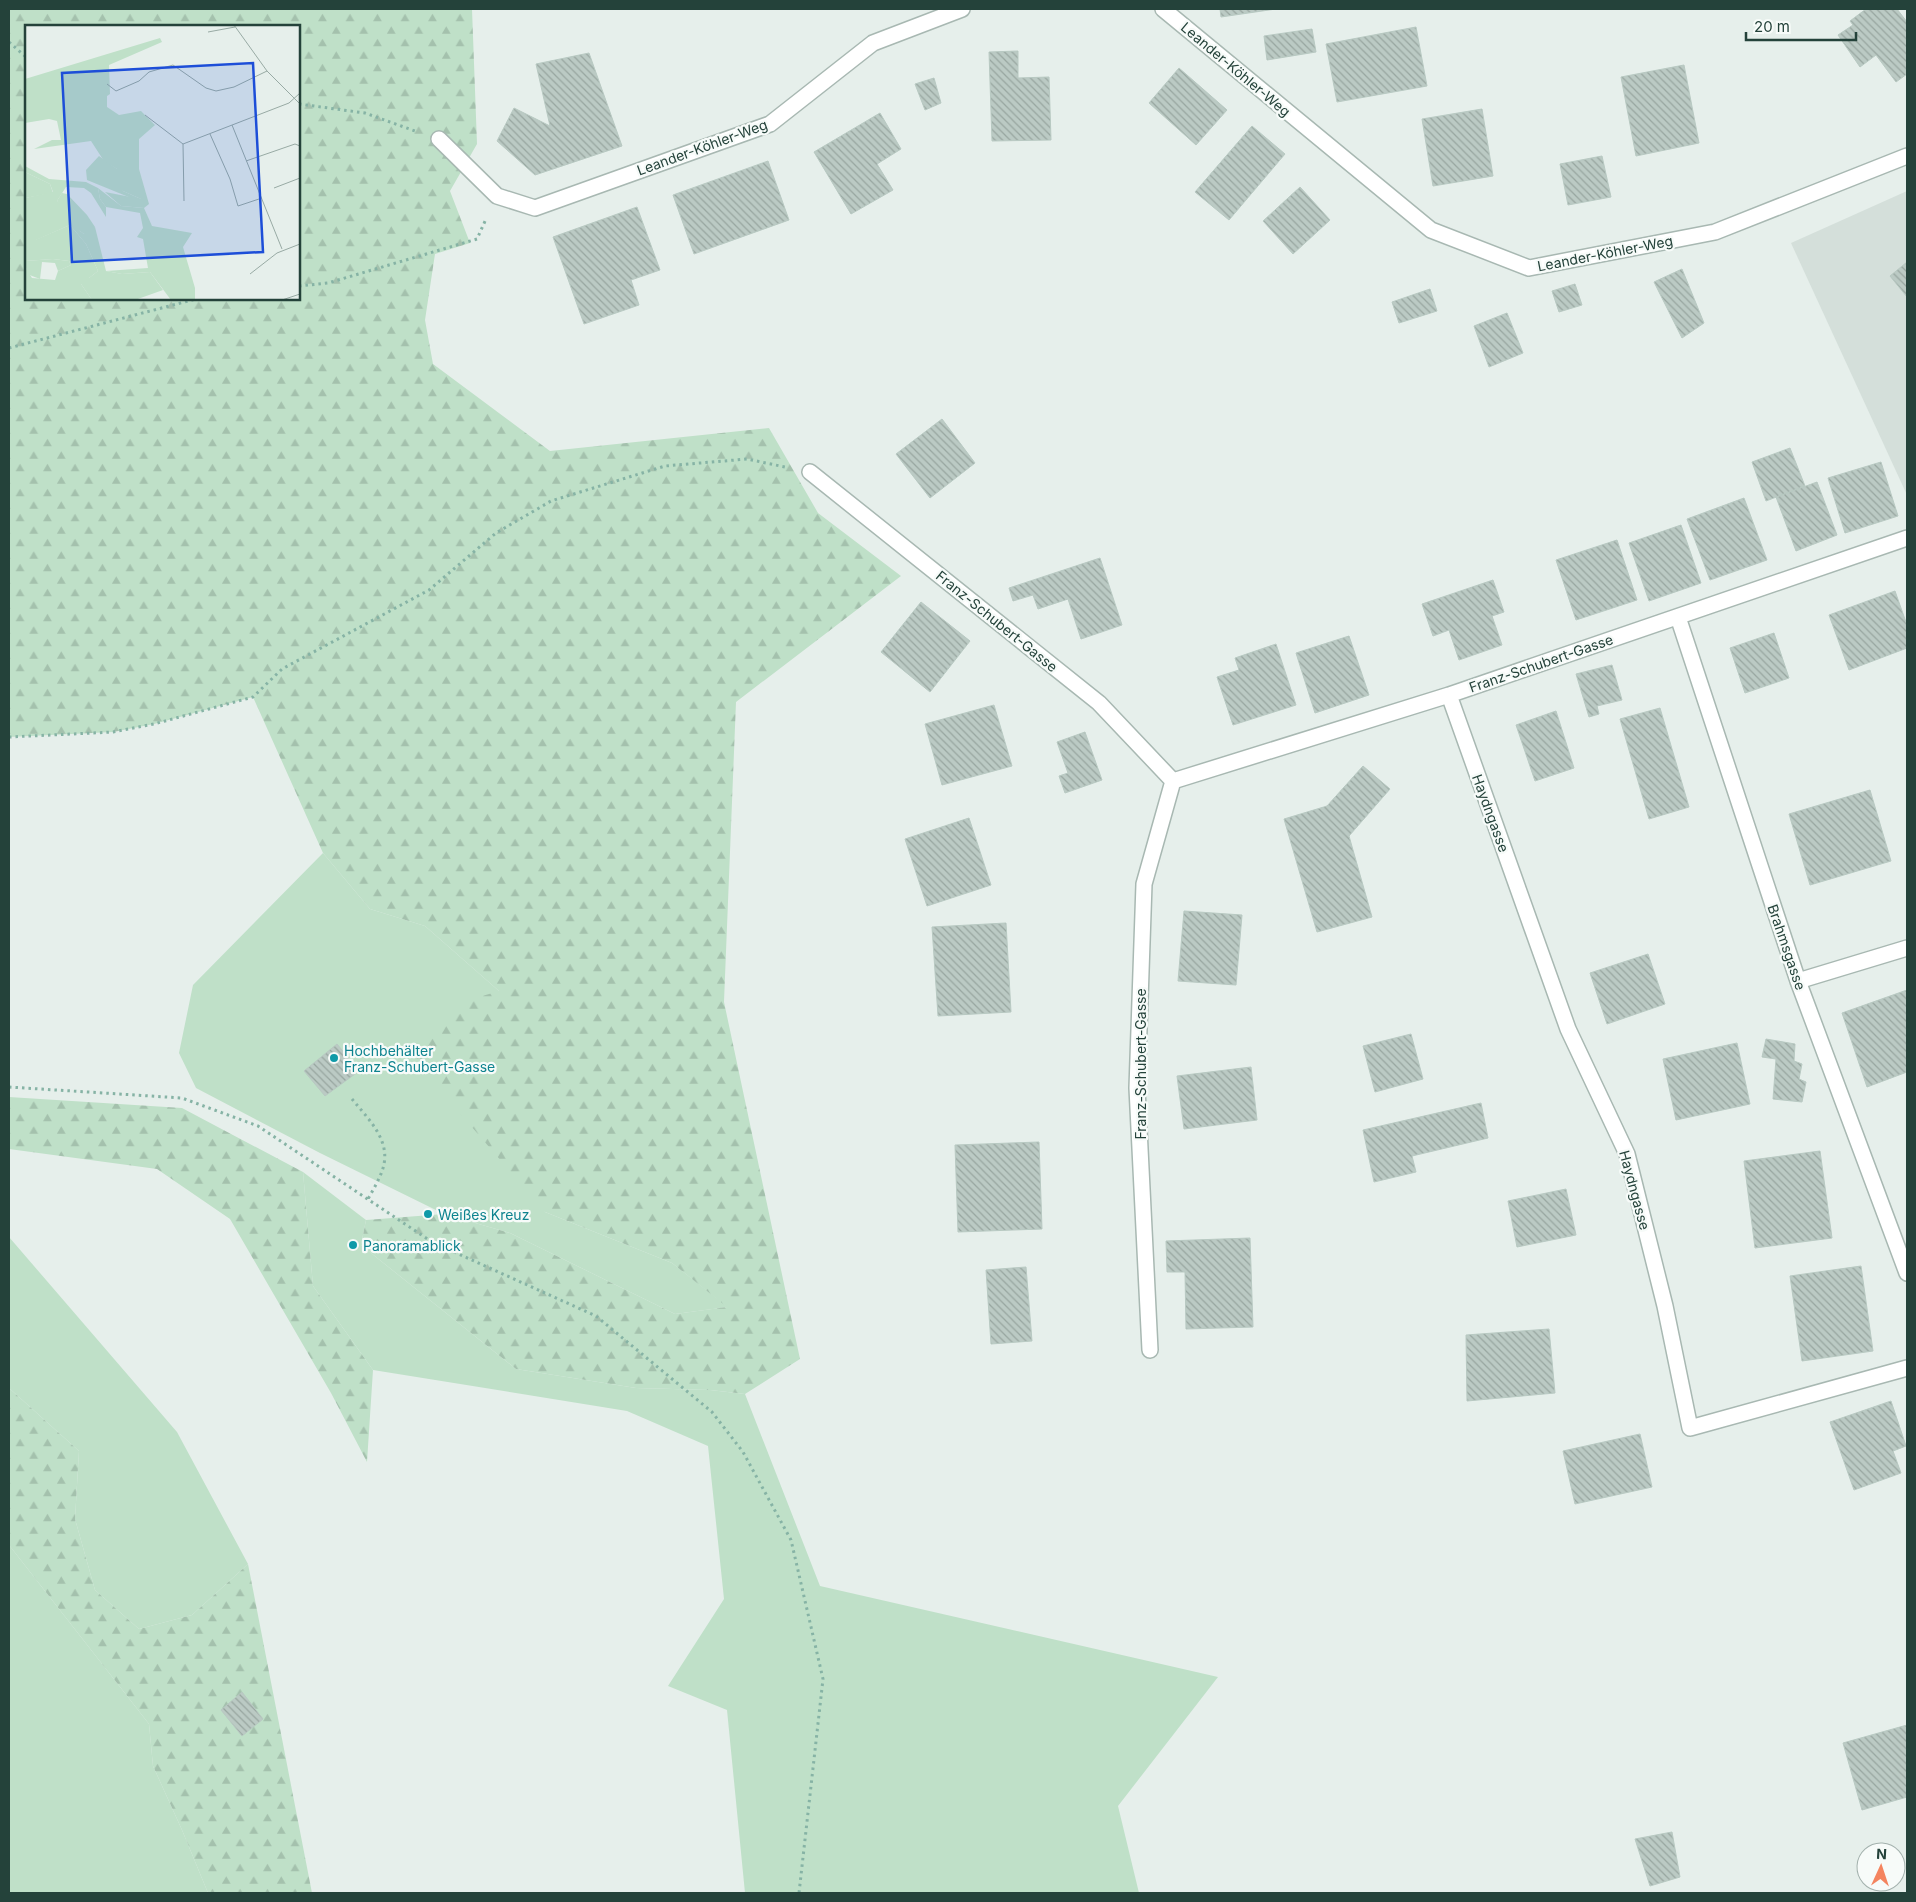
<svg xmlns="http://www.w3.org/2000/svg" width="1916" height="1902" viewBox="0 0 1916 1902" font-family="Inter,sans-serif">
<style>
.built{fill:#d4dfda}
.grass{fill:#bfe0c8}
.forest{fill:url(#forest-firs);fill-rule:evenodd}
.building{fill:url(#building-back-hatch);stroke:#b8c9c2}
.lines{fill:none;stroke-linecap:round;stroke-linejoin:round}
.minor-casing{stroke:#a8b8b2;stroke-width:18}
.path{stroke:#86b3a5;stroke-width:3;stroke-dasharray:2.5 4;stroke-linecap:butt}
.minor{stroke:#fff;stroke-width:15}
.culture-dot{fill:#0f9aa8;stroke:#f7fbf9;stroke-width:2}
.labels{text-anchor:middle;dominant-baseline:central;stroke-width:4.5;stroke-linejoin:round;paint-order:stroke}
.street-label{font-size:14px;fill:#24423a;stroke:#f7fbf9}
.culture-label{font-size:14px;fill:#0d838f;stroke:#f7fbf9;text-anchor:start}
.inset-road{fill:none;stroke:#98aaa4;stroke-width:1}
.view{fill:#1d4ed8;fill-opacity:0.15;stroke:#1d4ed8;stroke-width:2.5}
.inset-edge{fill:none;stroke:#24423a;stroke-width:2.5}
</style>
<defs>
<pattern id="forest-firs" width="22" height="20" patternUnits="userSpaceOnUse" patternTransform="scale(1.25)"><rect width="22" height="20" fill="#bfe0c8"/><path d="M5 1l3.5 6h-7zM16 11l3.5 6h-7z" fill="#a4c1ad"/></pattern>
<pattern id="building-back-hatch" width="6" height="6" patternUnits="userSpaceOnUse" patternTransform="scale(1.25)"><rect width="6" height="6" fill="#bbcac4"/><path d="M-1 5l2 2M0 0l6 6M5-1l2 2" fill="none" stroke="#98a6a0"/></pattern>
</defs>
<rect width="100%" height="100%" fill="#e6efeb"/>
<path class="built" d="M1907,191V495L1791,243Z"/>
<path class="grass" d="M323,853L370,909L425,926L499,991L545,1212L672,1263L728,1307L675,1314L510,1233L444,1214L320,1153L196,1088L179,1053L193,985Z
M303,1172L366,1220L361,1245L516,1369L636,1388L710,1390L745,1394L820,1586L1218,1677L1118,1806L1139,1893H745L727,1710L668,1686L724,1599L708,1446L627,1411L373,1370L313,1286Z
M9,1237L177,1432L248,1564L192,1615L139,1629L95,1590L75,1519L79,1451L9,1388Z
M9,1545L149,1724L153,1766L182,1830L208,1893H9Z"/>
<path class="forest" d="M9,9H472L477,144L450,191L470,243L435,254L425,320L433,364L550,451L769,428L818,513L901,576L736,702L724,1002L800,1359L745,1394L710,1390L636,1388L516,1369L361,1245L366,1220L444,1214L510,1233L675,1314L727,1307L672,1263L545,1212L415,1061L459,1003L499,991L425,926L370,909L323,853L253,697L154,724L113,732L9,737ZM26,26H299V299H26Z
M9,1097L182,1108L303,1172L313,1286L373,1370L367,1462L331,1393L230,1219L157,1169L9,1149Z
M9,1388L79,1451L75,1519L95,1590L139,1629L192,1615L248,1564L312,1893H208L182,1830L153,1766L149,1724L9,1545Z"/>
<path class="building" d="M1220,9H1276L1221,17Z
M1866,9H1897L1907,22V74L1896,82L1876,55L1860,67L1838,35L1853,25L1850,21Z
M1416,27L1427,86L1337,102L1326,44Z
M1312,29L1316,52L1267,60L1264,36Z
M1018,51V78L1049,77L1051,140L992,141L989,52Z
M589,53L622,146L535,175L497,141L514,108L550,126L536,64Z
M1684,65L1699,143L1636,156L1621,77Z
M1179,68L1227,110L1196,145L1149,103Z
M934,78L941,103L925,110L915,84Z
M1482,109L1493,176L1433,186L1422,119Z
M880,113L901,149L877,164L893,190L851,214L814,152Z
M1252,126L1285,154L1229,220L1195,192Z
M1602,156L1611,197L1568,205L1560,164Z
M768,161L789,220L694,254L673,195Z
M1300,187L1330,220L1293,254L1263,221Z
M637,207L660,270L631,280L639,305L584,324L553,237Z
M1907,262V297L1890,276Z
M1682,269L1704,323L1682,338L1654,282Z
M1575,284L1582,305L1559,312L1552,291Z
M1430,289L1437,311L1399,323L1392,302Z
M1507,313L1523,353L1489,367L1474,326Z
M942,419L975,463L930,498L896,454Z
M1790,448L1805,486L1766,501L1752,462Z
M1881,462L1898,516L1845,533L1828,478Z
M1817,482L1837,535L1796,551L1776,497Z
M1744,498L1767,560L1710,580L1687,519Z
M1681,525L1701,583L1649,601L1629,543Z
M1617,540L1637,600L1576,620L1556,560Z
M1100,558L1122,625L1081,639L1068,599L1038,609L1033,595L1013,601L1009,588Z
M1493,580L1504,612L1492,616L1502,645L1459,660L1449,630L1433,636L1422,604Z
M1895,591L1907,625V648L1849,670L1829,615Z
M921,602L970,641L930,692L881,652Z
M1774,633L1789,678L1745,693L1730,648Z
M1349,636L1369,695L1315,713L1296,653Z
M1276,644L1296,705L1233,725L1217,677L1239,670L1235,658Z
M1612,665L1622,700L1597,706L1599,714L1589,717L1576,674Z
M994,705L1012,766L942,785L925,724Z
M1660,708L1689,807L1649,819L1620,719Z
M1556,711L1574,768L1535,781L1516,725Z
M1085,732L1102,780L1065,793L1059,776L1068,773L1057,742Z
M1363,766L1390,789L1349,836L1372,917L1317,932L1284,819L1327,806Z
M1870,790L1891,861L1810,885L1789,814Z
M969,818L991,885L927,906L905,839Z
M1184,911L1242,915L1236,985L1178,981Z
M1006,923L1011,1012L938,1016L932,927Z
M1648,954L1665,1004L1607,1024L1590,973Z
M1907,990V1072L1867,1087L1842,1013Z
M1411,1034L1423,1079L1375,1092L1363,1046Z
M1766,1039L1795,1044L1794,1061L1802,1064L1799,1079L1806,1082L1802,1102L1773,1099L1776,1059L1762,1057Z
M1737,1043L1750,1104L1676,1120L1663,1059Z
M337,1044L359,1071L325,1096L304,1071Z
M1251,1067L1257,1120L1184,1129L1177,1076Z
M1481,1103L1488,1138L1412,1156L1416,1172L1374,1182L1363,1130Z
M1039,1142L1042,1229L958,1232L955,1145Z
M1820,1151L1832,1238L1755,1248L1744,1161Z
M1566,1189L1576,1235L1517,1247L1508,1201Z
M1250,1238L1253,1327L1186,1329L1185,1272H1167L1166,1241Z
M1861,1266L1873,1351L1802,1361L1790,1276Z
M1026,1267L1032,1341L991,1344L986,1270Z
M1549,1329L1555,1393L1467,1401L1466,1335Z
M1891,1401L1906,1446L1893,1451L1901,1473L1854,1490L1830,1422Z
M1640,1434L1652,1487L1575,1504L1563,1451Z
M242,1692L263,1719L242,1736L221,1710Z
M1907,1725V1797L1862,1810L1843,1743Z
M1672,1832L1680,1877L1650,1886L1635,1839Z"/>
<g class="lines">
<g class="minor-casing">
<path id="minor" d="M1163,9L1431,230L1529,268L1715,232L1907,156
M439,139L497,196L535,208L770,124L873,43L962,9
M810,472L1099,703L1173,781
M1678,617L1798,981L1907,1273
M1449,695L1568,1029L1627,1154L1665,1306L1690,1428L1907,1368
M1798,981L1907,948
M1150,1350L1137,1088L1144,884L1173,781L1449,695L1907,538"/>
</g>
<path class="path" d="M9,42L26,57
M299,104L365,113L415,131
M299,286L328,283L477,239L486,219
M9,348L196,299
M9,737L113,732L154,724L253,697L282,669L429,590L496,533L551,501L665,466L747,459L785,467
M9,1087L182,1098L258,1126L432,1242L596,1316L712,1412L743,1452L791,1540L823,1679L799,1893
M352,1099C369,1120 393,1142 382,1171C379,1180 373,1190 368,1199"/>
<use href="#minor" class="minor"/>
</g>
<g class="culture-dot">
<circle cx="334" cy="1058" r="5"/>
<circle cx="428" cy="1214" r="5"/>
<circle cx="353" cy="1245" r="5"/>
</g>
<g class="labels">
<g class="street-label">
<text transform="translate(1236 69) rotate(40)">Leander-Köhler-Weg</text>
<text transform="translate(702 147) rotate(-20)">Leander-Köhler-Weg</text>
<text transform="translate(1605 253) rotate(-11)">Leander-Köhler-Weg</text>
<text transform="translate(997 621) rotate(39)">Franz-Schubert-Gasse</text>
<text transform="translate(1541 663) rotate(-19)">Franz-Schubert-Gasse</text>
<text transform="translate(1491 813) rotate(70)">Haydngasse</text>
<text transform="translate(1787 947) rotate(71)">Brahmsgasse</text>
<text transform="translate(1140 1064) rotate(-90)">Franz-Schubert-Gasse</text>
<text transform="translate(1635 1190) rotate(75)">Haydngasse</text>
</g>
<g class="culture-label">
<text x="344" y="1050">Hochbehälter<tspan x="344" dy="16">Franz-Schubert-Gasse</tspan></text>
<text x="438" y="1214">Weißes Kreuz</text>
<text x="363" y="1245">Panoramablick</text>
</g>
</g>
<g transform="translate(25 25)">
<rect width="275" height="275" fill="#e6efeb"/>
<path d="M74,131L92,144L98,166L116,174L111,175L62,155L61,145ZM0,147L25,159L28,168L0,173ZM73,163L96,181L119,183L127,201L167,208L158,222L170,263V275H146L125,247L97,249L81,246L123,243L118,214L112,212L118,203L115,188L81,182L75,174ZM37,168L42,169L62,190L70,202L65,208L59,209L55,206L32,176ZM45,200L61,219L73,246L64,253H56V259L67,275H0V242L7,253L30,255L33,246L46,240L44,236L28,234L0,236V231L10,215Z" fill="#bfe0c8"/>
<path d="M135,13L137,17L84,40L85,69L82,71V82L94,90L116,86L130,100L114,114V144L124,179L119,183L96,181L80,167L116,174L98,166L84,151L92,144L79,136L66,116L9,124L27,115H36L32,96L24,94L0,98V54ZM0,141L24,154L61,157L73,163L75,174L81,182V192L66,168L59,163L41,162L32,176L52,192L55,206L59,209L70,202L81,246L97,249L125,247L138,265L110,275H67L56,259V253H64L73,246L61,219L45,200L11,215V218L0,231V173L28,167L25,159L0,147ZM28,234L44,236L46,240L33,246L30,238L17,237L15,254L2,249L0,236Z" fill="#bfe0c8"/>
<path class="inset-road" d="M209,0L242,46L275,79M183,7L210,2M82,59L91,66L114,56L124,47L148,40L181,63L191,66L209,62L242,46M120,90L158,119M207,100L257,224M185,109L205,154L213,181L237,173M221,136L270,119L275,121M249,163L275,153M159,176L158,119L264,78L275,68M225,249L252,228L275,219M257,275L275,269"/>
<path class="view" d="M228,38L238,227L47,237L37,48Z"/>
<rect width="275" height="275" class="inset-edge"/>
</g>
<rect width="1916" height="1902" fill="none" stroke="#24423a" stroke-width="20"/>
<g transform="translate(1881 1867) rotate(3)"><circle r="24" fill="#f7fbf9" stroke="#a3b1ad"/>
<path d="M0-4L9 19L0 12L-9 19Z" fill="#f4845f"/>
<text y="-8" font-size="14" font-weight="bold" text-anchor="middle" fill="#24423a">N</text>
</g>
<path d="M1746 32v8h110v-8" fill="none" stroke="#24423a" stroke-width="2.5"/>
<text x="1754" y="32" font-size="15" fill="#24423a" stroke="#f7fbf9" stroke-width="4" paint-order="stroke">20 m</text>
</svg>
